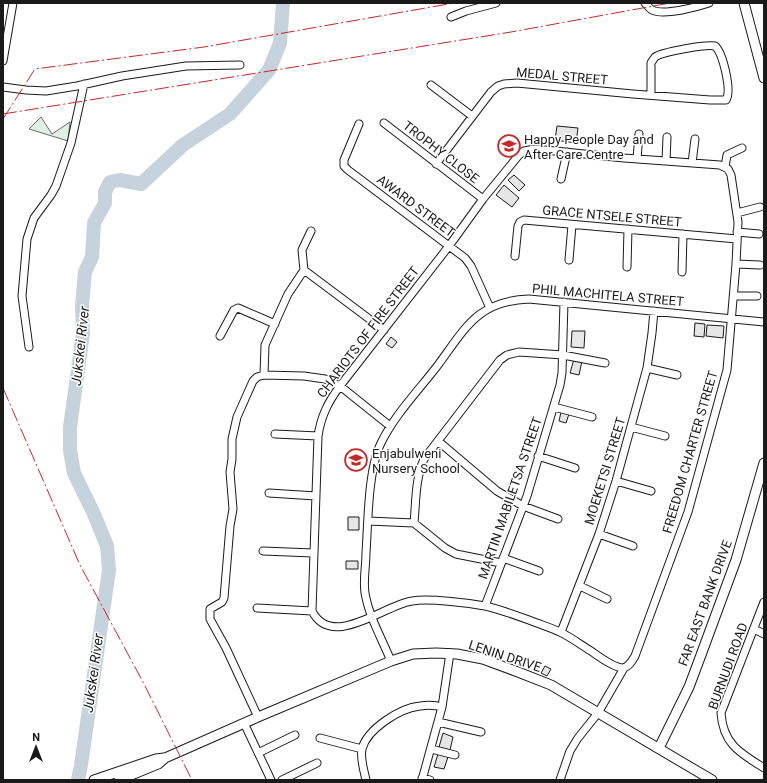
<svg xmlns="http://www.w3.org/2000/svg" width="767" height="783" viewBox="0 0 767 783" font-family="Roboto,sans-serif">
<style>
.green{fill:#e0efe3;stroke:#6a6a6a}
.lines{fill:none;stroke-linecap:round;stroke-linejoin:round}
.river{stroke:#c6d2dc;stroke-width:14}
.building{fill:#e6e6e6;stroke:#1a1a1a}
.minor-casing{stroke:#1a1a1a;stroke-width:9}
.tertiary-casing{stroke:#1a1a1a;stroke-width:11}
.minor{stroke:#fff;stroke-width:7}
.tertiary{stroke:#fff;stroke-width:9}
.power{stroke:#c62828;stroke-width:1;stroke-dasharray:14 3 2 3;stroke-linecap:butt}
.labels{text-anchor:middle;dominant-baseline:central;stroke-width:3;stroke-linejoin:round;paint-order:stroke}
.street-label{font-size:13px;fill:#1a1a1a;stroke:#fff}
.poi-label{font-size:13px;fill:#1a1a1a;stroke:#fff;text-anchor:start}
.water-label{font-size:14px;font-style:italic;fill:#1a1a1a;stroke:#fff}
</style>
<rect width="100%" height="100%" fill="#fff"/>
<path class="green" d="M41,117L52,134L70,122L68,141L29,129Z"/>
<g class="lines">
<path class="river" d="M78,780L81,765L109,570L107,546L94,514L74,473L70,450V427L83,333L82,306L85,272L92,257L94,223L105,203V192L110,182L120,180L141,184L183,145L230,114L269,70L280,43L283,3"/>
</g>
<path class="building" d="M557,126L578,128L576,143L555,140Z
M509,140L514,144L509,151L504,147Z
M514,175L525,185L519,191L508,180Z
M504,185L519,198L512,207L496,195Z
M695,323L705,324L704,337L694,336Z
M707,325L724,326L723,338L706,336Z
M572,331H585L584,348L571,347Z
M391,337L397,342L392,348L386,344Z
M574,359L582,361L579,375L570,373Z
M561,412L569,414L566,423L559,421Z
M350,453H361V468L350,467Z
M348,517H359V530H348Z
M346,561H358V569H346Z
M545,666L551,669L547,676L541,673Z
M443,733L453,737L450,750L439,747Z
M438,754L448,757L444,769L434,767Z"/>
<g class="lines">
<g class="minor-casing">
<path id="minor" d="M645,3C647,5 649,8 652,10C664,16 697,7 709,3
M451,17L466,11L496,3
M3,61L13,3
M431,85L472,116
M3,87L26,90L46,91L77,86L122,76L186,66L240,65
M384,123L483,199
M359,124L344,160V166L348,170L465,258L471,266L490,308
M535,149L624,158L720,165L728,169L731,175L738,222L736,264L727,370L688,512L635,656C632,661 629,667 623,668C614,668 598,656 591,651C581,645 572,638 562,633C554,629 545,626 537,623C520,617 503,610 485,606C468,603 429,598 412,601C384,605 332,650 312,611L318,436C321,416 328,402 340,386L449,246L483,199L519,155L524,151Z
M637,159L639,134
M666,161L667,137
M692,163L695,139
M436,164L491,92L498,86L504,84L517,83L633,94L710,100H726C732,91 723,53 715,46C706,44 662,52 655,57L651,63V95
M725,167L727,155L742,148
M561,179L567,152
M737,213L760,207
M737,232L759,234
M515,256L518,226L520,222L524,220L737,239
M569,260L572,225
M736,264L760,265
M627,267L628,229
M304,270L384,330
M682,272L683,234
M734,296H757
M220,336L234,310L238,308L275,324
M29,347L22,296L27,239L34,218L51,195L56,186L71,143L84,84
M647,368L677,375
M264,375L265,345L288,294L304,270L302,250L311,231
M554,407L592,417
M631,427L665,436
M275,434L318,436
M438,441L497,491L523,506L558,519
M538,456L575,468
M616,481L651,491
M269,493L316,496
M368,521L414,523L445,548L456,554L501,563
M414,523C416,503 415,479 424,459L500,360L507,355L519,352L563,355L605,363
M599,534L633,546
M263,551L313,553
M503,558L539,571
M580,586L607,599
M764,602L721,713C723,744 740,753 764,768
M485,606L527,496L560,385L562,373L564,302
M257,608L312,611
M754,629L764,634
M561,632L599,534L616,481L647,368L652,333L654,311
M391,661C382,639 369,617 365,593C363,580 366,566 366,553C368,523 368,469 381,443C395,414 419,390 438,365C466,327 478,301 529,299L764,322
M258,717L226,648L210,619V609L222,602L224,598L230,526L233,509L230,472L232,459V439L237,417L253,381L257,377L264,375L304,376L325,379L340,386L390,426
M438,722L481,732
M244,723L271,780
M320,738L362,749
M431,749L455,755
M258,753L295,735
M422,778L430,780
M282,780L317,763
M366,780C364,770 360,759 362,749C367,729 400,708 420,706C427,705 435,705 442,707
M422,780L442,707L450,653
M560,780L570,751L578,738L598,713L624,668"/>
</g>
<g class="tertiary-casing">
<path id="tertiary" d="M744,3L764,78
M659,748L689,687L701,655L736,560L764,463
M94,780L156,759L164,758
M119,780L158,764L165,758L258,717L391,661L413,654L436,653L457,654L483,659L518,672L551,685L712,780"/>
</g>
<use href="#minor" class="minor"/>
<use href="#tertiary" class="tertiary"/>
<path class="power" d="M3,114L511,32L670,3
M3,119L35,69L204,47L454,3
M3,388L80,565L143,682L192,780"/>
</g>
<defs>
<g id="school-ring" transform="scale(1.15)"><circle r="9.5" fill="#fff" stroke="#c62828" stroke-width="1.5"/><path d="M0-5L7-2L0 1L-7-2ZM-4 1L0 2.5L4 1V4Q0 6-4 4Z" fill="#c62828"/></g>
</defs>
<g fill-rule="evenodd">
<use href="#school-ring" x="509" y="146"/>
<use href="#school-ring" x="356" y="460"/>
</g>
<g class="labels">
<g class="street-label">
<text transform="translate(562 76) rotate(5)">MEDAL STREET</text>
<text transform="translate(441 152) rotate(38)">TROPHY CLOSE</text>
<text transform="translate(416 206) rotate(37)">AWARD STREET</text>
<text transform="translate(612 216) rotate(5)">GRACE NTSELE STREET</text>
<text transform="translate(608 295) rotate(5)">PHIL MACHITELA STREET</text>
<text transform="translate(368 332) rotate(-53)">CHARIOTS OF FIRE STREET</text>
<text transform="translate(690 452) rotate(-74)">FREEDOM CHARTER STREET</text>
<text transform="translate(605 471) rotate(-73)">MOEKETSI STREET</text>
<text transform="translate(510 498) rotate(-71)">MARTIN MABILETSA STREET</text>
<text transform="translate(705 603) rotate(-70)">FAR EAST BANK DRIVE</text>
<text transform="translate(505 656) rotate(18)">LENIN DRIVE</text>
<text transform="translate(728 666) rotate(-70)">BURNUDI ROAD</text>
</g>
<g class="poi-label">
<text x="524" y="139">Happy People Day and<tspan x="524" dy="15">After Care Centre</tspan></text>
<text x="372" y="453">Enjabulweni<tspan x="372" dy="15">Nursery School</tspan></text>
</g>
<g class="water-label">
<text transform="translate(80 346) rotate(-84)">Jukskei River</text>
<text transform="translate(93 673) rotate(-82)">Jukskei River</text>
</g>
</g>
<rect width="767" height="783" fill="none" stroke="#1a1a1a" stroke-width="8"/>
<g transform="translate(36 747)" stroke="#ffffff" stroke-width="3" paint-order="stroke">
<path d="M0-3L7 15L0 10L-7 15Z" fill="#1a1a1a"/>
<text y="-6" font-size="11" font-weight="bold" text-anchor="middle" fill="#1a1a1a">N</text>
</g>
</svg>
